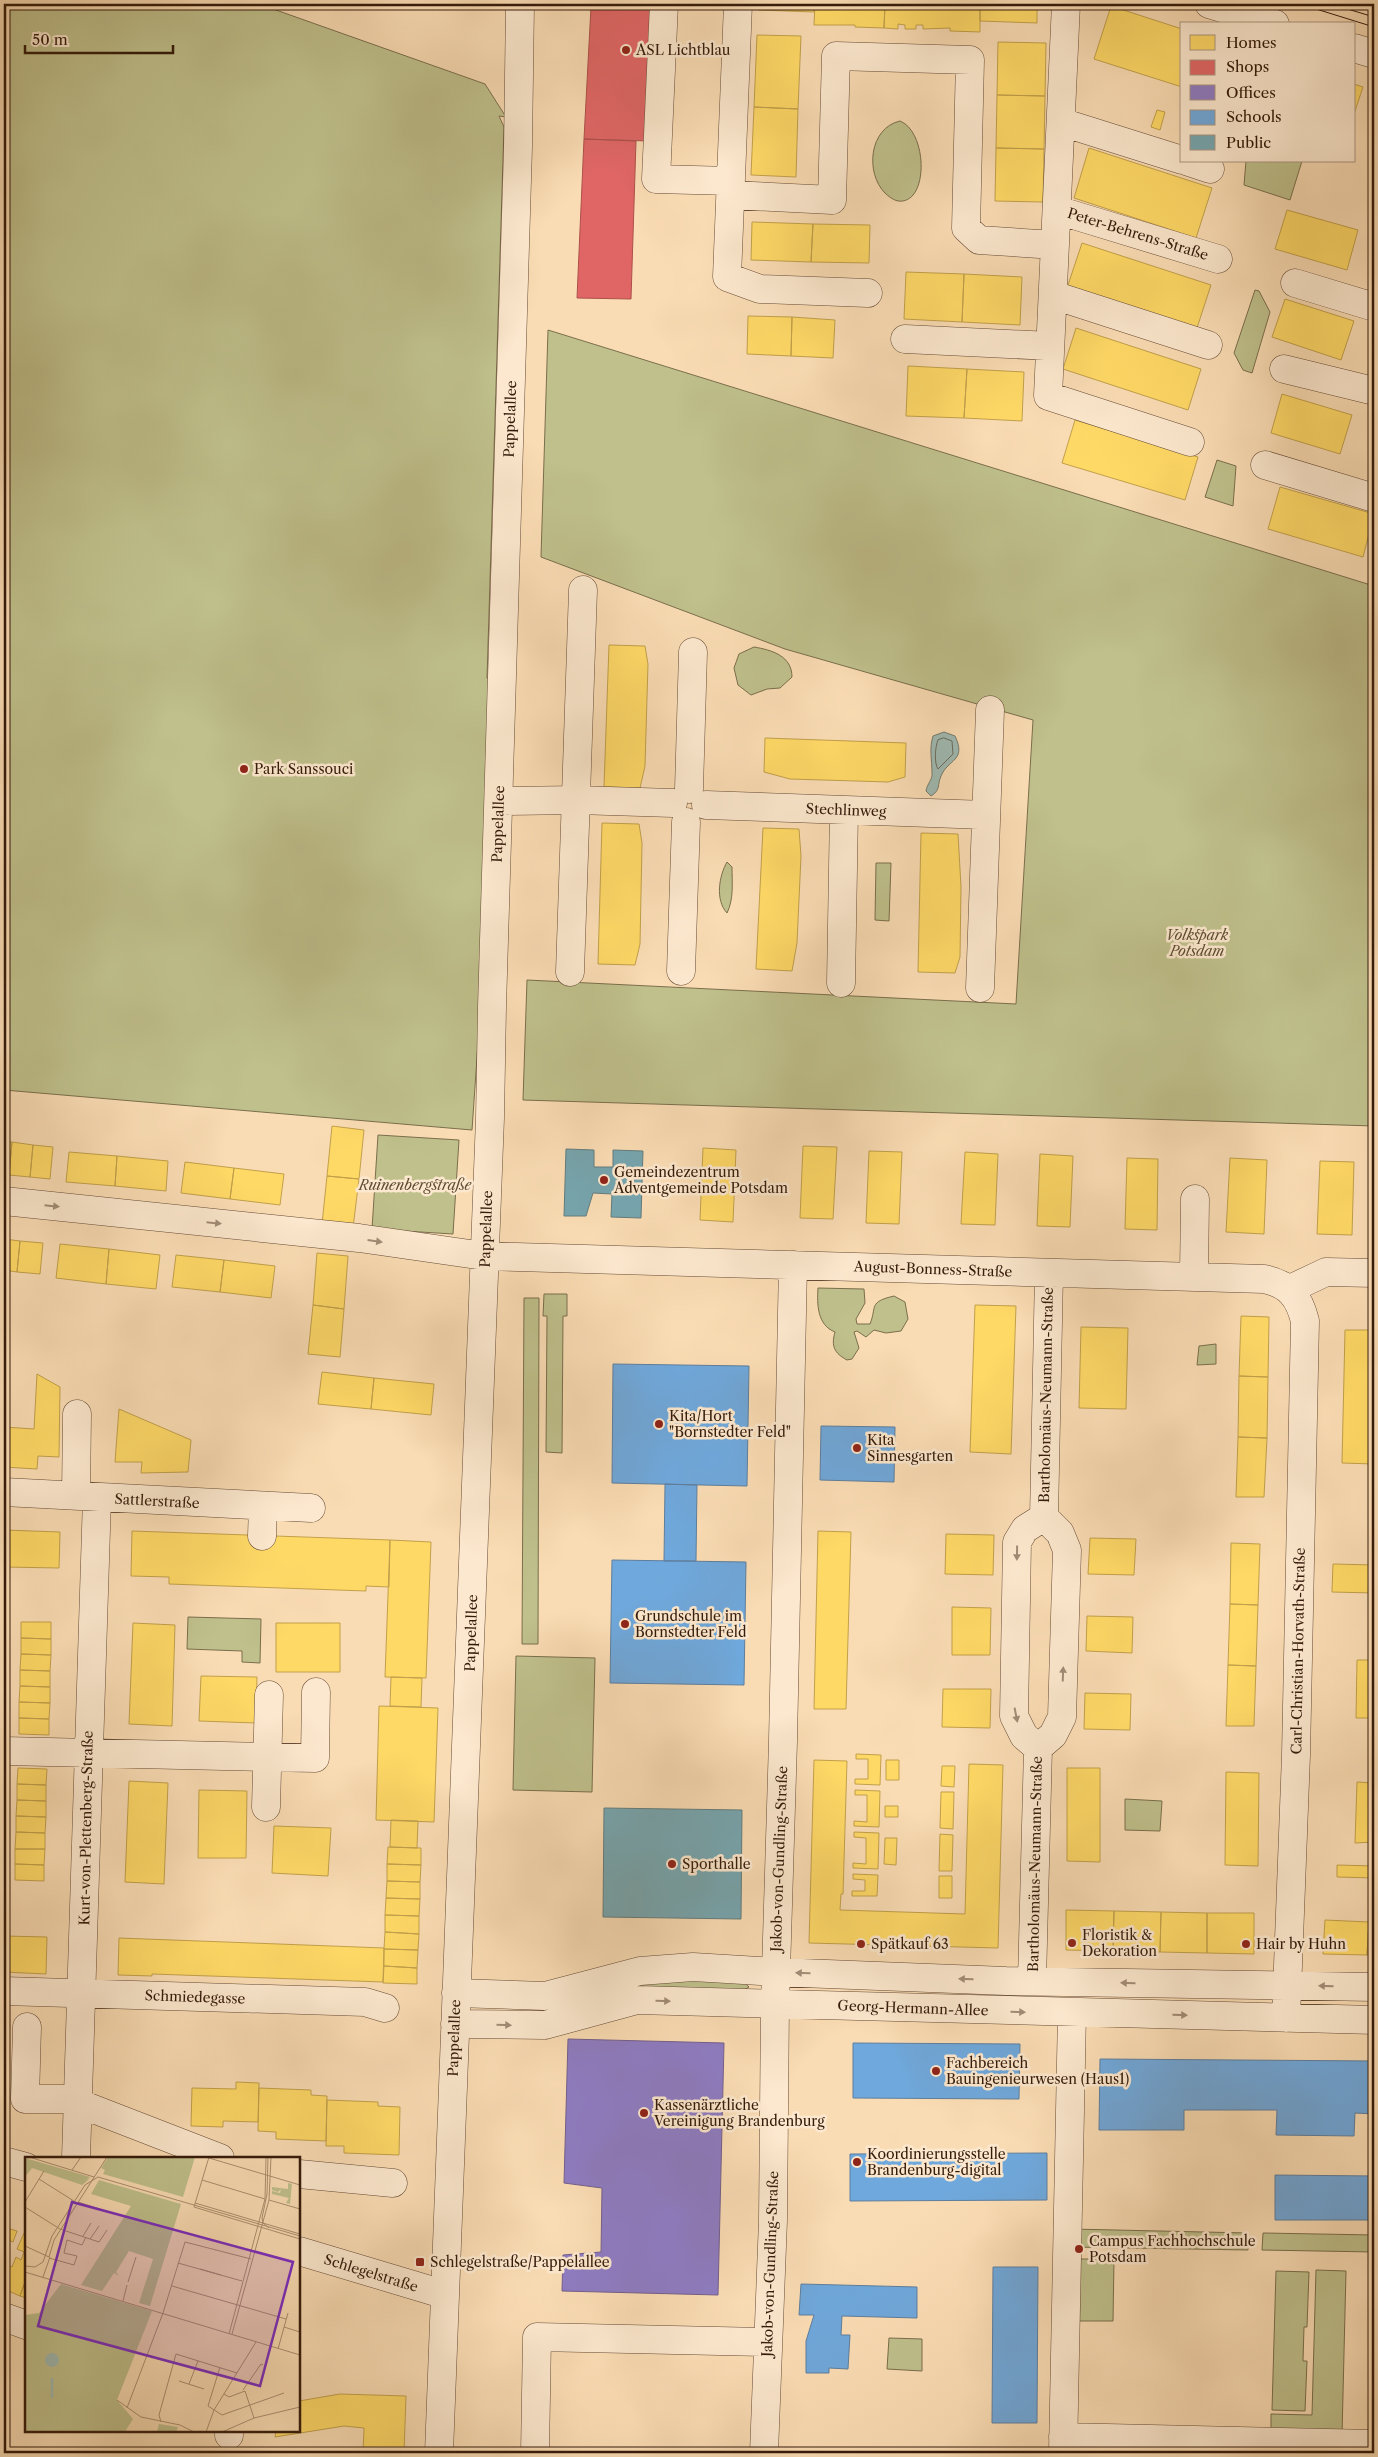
<svg xmlns="http://www.w3.org/2000/svg" width="1378" height="2457" viewBox="0 0 1378 2457" font-family="'Libre Caslon Text',serif">
<style>
.green{fill:#bfc08c;stroke:#7a6e4c}
.water{fill:#9fbab2;stroke:#757a6f}
.homes{fill:#ffd966;stroke:#c2a04b}
.shops{fill:#e06666;stroke:#ad504b}
.offices{fill:#8e7cc3;stroke:#735f8c}
.schools{fill:#6fa8dc;stroke:#5e7e9d}
.public{fill:#76a5af;stroke:#627c7e}
.lines{fill:none;stroke-linecap:round;stroke-linejoin:round}
.shore{stroke:#6a6a5e;stroke-width:1}
.minor-casing{stroke:#664b35;stroke-width:29}
.minor{stroke:#fce8ce;stroke-width:28}
.tram{stroke:#351b0b;stroke-width:1}
.oneway{fill:#a28c76}
.poi-dot{fill:#8f2418;stroke:#fce8ce;stroke-width:2}
.labels{text-anchor:middle;dominant-baseline:central;stroke-width:5;stroke-linejoin:round;paint-order:stroke}
.poi-label{font-size:14px;fill:#351b0b;stroke:#fce8ce;text-anchor:start}
.street-label{font-size:14px;fill:#351b0b;stroke:#fce8ce}
.park-label{font-size:14px;font-style:italic;fill:#5e4d32;stroke:#fce8ce}
.inset-river{fill:none;stroke:#9fbab2;stroke-width:2.5}
.inset-road{fill:none;stroke:#ab8f70;stroke-width:1}
.view{fill:#7b2cbf;fill-opacity:0.15;stroke:#7b2cbf;stroke-width:2.5}
.inset-edge{fill:none;stroke:#351b0b;stroke-width:2.5}
</style>
<rect width="100%" height="100%" fill="#fadcb4"/>
<filter id="stains"><feTurbulence type="fractalNoise" baseFrequency=".004" numOctaves="4"/><feColorMatrix values="0 0 0 0 .2 0 0 0 0 .09 0 0 0 0 .02 0 0 0 .5 -.17"/></filter>
<radialGradient id="worn" r=".72"><stop offset=".6" stop-color="#630" stop-opacity="0"/><stop offset="1" stop-color="#630" stop-opacity=".3"/></radialGradient>
<path class="green" d="M4,4H259L485,84L506,117L499,116L504,127L487,678L503,681L472,1130L4,1090Z
M900,121C928,132 929,205 898,201C893,200 888,196 885,193C865,173 869,128 900,121Z
M1246,161H1302L1290,200L1244,185Z
M1255,290L1259,291L1270,312L1252,373L1243,370L1234,353Z
M548,330L1374,586V1126L523,1100L527,980L1016,1004L1033,720L785,649L541,557Z
M1217,460L1236,466L1233,506L1205,497Z
M754,647C772,650 792,656 792,677L780,688L767,689L751,695L738,685L734,668L739,654Z
M727,862L732,867C732,882 734,899 727,913C715,900 719,876 727,862Z
M876,863H891L889,921L875,920Z
M378,1135L459,1140L453,1234L372,1229Z
M818,1288L864,1289L865,1303L856,1319L857,1324H870C877,1307 868,1302 894,1296L905,1302L908,1319L901,1331L886,1333L874,1330L866,1337L857,1331L854,1332L859,1348L852,1359L847,1360C834,1353 831,1346 835,1332C817,1325 817,1304 818,1288Z
M544,1294H567V1316H563L562,1453L546,1452L547,1316H543Z
M524,1298H539L538,1644H522Z
M1216,1344V1364L1197,1365L1199,1346Z
M188,1617L261,1619L260,1663L242,1662V1651L187,1649Z
M516,1656L595,1658L592,1792L513,1790Z
M1125,1799L1162,1801L1160,1831L1125,1830Z
M640,1979L742,1980L749,1987L741,1992L548,2016V2004Z
M1071,2229L1248,2233V2250L1071,2247Z
M1263,2233L1374,2235V2252L1262,2250Z
M1080,2259H1114L1113,2321H1079Z
M1316,2270L1346,2271L1342,2435L1271,2433V2414L1312,2415Z
M1276,2271L1309,2272L1307,2327H1304L1303,2361H1307L1305,2411L1272,2410Z
M889,2338L922,2339V2371L887,2369Z"/>
<path class="water" d="M944,732L955,736C967,761 948,759 941,776C937,785 941,790 931,796L926,791C927,784 933,779 932,773C932,760 929,749 933,736Z"/>
<path class="homes" d="M759,4H815L814,12L758,10Z
M815,4H885L884,28L855,27V25H814Z
M885,4H980V32L950,31V28L923,29V25H916V29H905V25L898,24V29L884,28Z
M980,4H1037V23L980,21Z
M1111,6L1182,29V87L1094,59Z
M757,35L801,36L798,109L754,107Z
M998,42L1046,43L1045,96L997,95Z
M1354,84L1363,87L1354,114Z
M997,95L1045,96L1044,149L996,148Z
M754,107L798,109L796,177L751,175Z
M1157,110L1165,112L1160,130L1151,127Z
M996,148L1044,149L1043,202L995,201Z
M1089,148L1212,188L1196,238L1074,198Z
M1287,210L1358,230L1347,270L1275,249Z
M752,222L813,224L811,262L751,260Z
M813,224L870,225L869,263L811,262Z
M1082,243L1211,285L1195,334L1066,291Z
M906,272L964,274L962,322L904,319Z
M964,274L1022,277L1020,325L962,322Z
M1285,299L1354,321L1341,360L1272,337Z
M748,316L792,317L791,356L747,354Z
M792,317L835,320L833,358L791,356Z
M1076,328L1201,369L1188,410L1063,369Z
M908,366L967,369L964,418L906,416Z
M967,369L1024,372L1022,421L964,418Z
M1282,394L1352,415L1340,454L1271,433Z
M1075,420L1198,457L1185,500L1062,463Z
M1280,487L1374,514L1363,557L1268,529Z
M609,645L645,646L648,664L645,766L640,788L604,787Z
M765,738L906,743L905,777L888,782L856,781L790,779L764,772Z
M602,823L639,824L642,843L640,944L635,965L598,964Z
M763,828L799,829L801,856L797,943L792,971L756,969Z
M921,833L958,834L961,887L960,957L955,973L918,972Z
M332,1126L364,1130L359,1179L327,1176Z
M4,1142H12L9,1175H4Z
M12,1142L33,1145L30,1177L9,1175Z
M33,1145L53,1147L50,1179L30,1177Z
M803,1146L837,1147L833,1219L800,1218Z
M703,1148L736,1150L733,1222L700,1220Z
M869,1151L902,1152L899,1224L866,1223Z
M69,1152L117,1156L115,1186L66,1182Z
M965,1152L998,1154L995,1225L961,1224Z
M1040,1154L1073,1156L1070,1227L1037,1226Z
M117,1156L168,1161L166,1191L115,1186Z
M1127,1158L1158,1159L1157,1230L1125,1229Z
M1230,1158L1267,1160L1264,1234L1226,1232Z
M1320,1161L1354,1162L1352,1235L1317,1234Z
M185,1162L234,1168L230,1199L181,1193Z
M234,1168L284,1174L280,1205L230,1199Z
M327,1176L359,1179L353,1228L322,1224Z
M4,1239L20,1241L17,1272L4,1270Z
M20,1241L43,1243L40,1274L17,1272Z
M60,1244L109,1249L106,1284L56,1278Z
M109,1249L160,1255L156,1289L106,1284Z
M317,1253L348,1256L344,1309L313,1305Z
M176,1255L224,1260L220,1292L172,1287Z
M224,1260L275,1266L271,1298L220,1292Z
M313,1305L344,1309L340,1357L308,1354Z
M975,1305L1016,1306L1011,1454L970,1452Z
M1241,1316L1269,1317L1268,1377L1239,1376Z
M1081,1327L1128,1328L1126,1409L1079,1408Z
M1345,1330H1374V1464L1342,1463Z
M322,1372L374,1378L371,1409L318,1404Z
M37,1374L60,1387L59,1457L38,1456L37,1469L4,1467V1427L34,1429Z
M1239,1376L1268,1377L1267,1438L1238,1437Z
M374,1378L434,1384L431,1415L371,1409Z
M119,1409L191,1440L188,1472L141,1473L142,1462H115Z
M1238,1437L1267,1438L1264,1497H1236Z
M4,1530L60,1532L59,1568L4,1567Z
M132,1531L390,1540L389,1587L366,1586V1591L169,1584V1577L131,1576Z
M818,1531L851,1532L846,1709H814Z
M946,1534L994,1535L993,1575L945,1574Z
M1090,1538L1136,1539L1134,1575L1088,1574Z
M390,1540L431,1542L426,1678L385,1677Z
M1231,1543L1260,1544L1258,1605L1230,1604Z
M1333,1564L1374,1565V1593L1332,1592Z
M1230,1604L1258,1605L1256,1666L1228,1665Z
M952,1607L991,1608L990,1655H952Z
M1087,1616L1133,1617L1132,1653L1086,1651Z
M21,1622H51V1639L21,1638Z
M133,1623L175,1625L172,1726L129,1724Z
M276,1623H340V1672H276Z
M21,1638L51,1639V1655L21,1654Z
M21,1654L51,1655L50,1671L20,1670Z
M1357,1660H1374V1718H1356Z
M1228,1665L1256,1666L1254,1726H1226Z
M20,1670L50,1671V1687L20,1686Z
M201,1676L257,1677L256,1723L199,1721Z
M391,1677L422,1678L421,1707L390,1706Z
M20,1686L50,1687V1703L19,1702Z
M943,1689H991L990,1728L942,1727Z
M1085,1693L1131,1694L1130,1730L1084,1729Z
M19,1702L50,1703L49,1719L19,1718Z
M379,1706L438,1708L434,1822L376,1820Z
M19,1718L49,1719V1735L19,1734Z
M856,1754L881,1755L880,1785L855,1784V1779H868V1759H856Z
M814,1760L847,1761L843,1894H841L840,1910L965,1914L969,1764L1003,1765L998,1948L809,1943Z
M886,1760H899V1780H886Z
M942,1766H955L954,1787L941,1786Z
M18,1768L47,1769L46,1785L17,1784Z
M1067,1768H1100V1862L1067,1861Z
M1226,1772L1259,1773L1258,1866L1225,1865Z
M129,1781L168,1783L164,1884L125,1882Z
M1357,1782L1374,1783V1842L1355,1843Z
M17,1784L46,1785V1801L17,1800Z
M199,1790L247,1791L246,1858H198Z
M855,1790L880,1791L879,1827L854,1826V1821L867,1822V1795H855Z
M941,1792H954L953,1829L940,1828Z
M17,1800L46,1801V1817L16,1816Z
M885,1806H898V1817H885Z
M16,1816L46,1817L45,1833L16,1832Z
M391,1820L418,1821L417,1848L390,1847Z
M274,1826L331,1828L328,1876L272,1873Z
M16,1832L45,1833V1849H15Z
M854,1832L879,1833L878,1869L853,1868V1863L866,1864V1838L854,1837Z
M940,1834L953,1835L952,1871H939Z
M885,1838H897L896,1865L884,1864Z
M388,1847L421,1848V1865L387,1864Z
M15,1849H45L44,1865L15,1864Z
M15,1864L44,1865V1881L15,1880Z
M387,1864L421,1865L420,1882L387,1881Z
M1337,1865L1374,1866V1878L1337,1877Z
M853,1874L878,1875L877,1896H852V1891H865V1880L853,1879Z
M939,1876H952V1898H939Z
M387,1881L420,1882V1899L386,1898Z
M386,1898L420,1899L419,1916L385,1915Z
M1066,1910L1114,1911L1113,1951L1066,1950Z
M1114,1911L1161,1912L1160,1952L1113,1951Z
M1161,1912L1207,1913V1953L1160,1952Z
M1207,1913H1254V1954L1207,1953Z
M385,1915L419,1916V1934L385,1932Z
M1325,1920L1369,1922L1367,1955L1323,1954Z
M1369,1922H1374V1955H1367Z
M385,1932L419,1934L418,1950L384,1949Z
M4,1936L47,1937L46,1974L4,1972Z
M119,1938L384,1948L383,1982L152,1974V1976L118,1975Z
M384,1949L418,1950L417,1968L384,1966Z
M384,1966L417,1968V1984L383,1983Z
M236,2082L259,2083L258,2122L223,2121V2127L191,2126L192,2088L236,2089Z
M259,2088L311,2090V2095L327,2096L326,2141L276,2139V2132L258,2131Z
M327,2100L378,2102V2106L400,2107L399,2155L344,2153V2146H326Z
M7,2228L17,2231L13,2242L4,2238Z
M24,2233L26,2234V2279L20,2296L4,2289V2274L7,2265L12,2267L16,2257L21,2260L24,2252L17,2249Z
M26,2279V2298L20,2296Z
M340,2394L406,2396L404,2453H363L364,2428L344,2426L275,2437L276,2431H299V2401Z"/>
<path class="shops" d="M591,7L654,8L648,141L584,139Z
M584,139L636,141L631,299L577,298Z"/>
<path class="offices" d="M568,2039L724,2043L718,2295L562,2291L563,2255L601,2252L602,2188L564,2183Z"/>
<path class="schools" d="M613,1364L749,1366L747,1486L612,1483Z
M821,1426L895,1427L894,1482L820,1480Z
M665,1484L697,1485L696,1561H664Z
M612,1560L746,1562L744,1685L610,1683Z
M853,2043L1020,2044L1019,2099L853,2098Z
M1100,2059L1374,2061V2114L1355,2113L1354,2136L1276,2135L1277,2110H1184V2130H1099Z
M1047,2153V2200L850,2201V2154Z
M1275,2175L1374,2176V2220H1275Z
M993,2267H1038L1037,2423H992Z
M801,2284L917,2287V2318L842,2316L841,2335H850L848,2369L829,2368V2373H806V2341L814,2315H799Z"/>
<path class="public" d="M566,1149L594,1150V1167H613V1150L643,1151L641,1218L611,1217L612,1194L593,1193L586,1216H564Z
M604,1808L742,1810L741,1919L603,1917Z"/>
<g class="lines">
<path class="shore" d="M944,738L952,741L953,754L938,769C934,763 935,747 938,740Z"/>
<g class="minor-casing">
<path id="minor" d="M664,4L656,179L731,181
M738,4L727,277L760,289L868,293
M1066,4L1048,396L1190,442
M1209,4L1275,24
M1354,48L1374,54
M1061,122L1182,160
M1186,161L1210,169
M731,195L832,200L836,56L970,60L966,228L979,240L1055,245
M1057,210L1218,259
M1295,283L1374,307
M1053,295L1208,345
M905,339L1050,346
M1284,369L1374,391
M1265,465L1374,498
M689,789L693,652
M499,801L577,800L673,803
M706,805L986,815
M681,971L686,822
M570,972L583,590
M841,983L844,810
M980,988L990,710
M4,1201L359,1238L484,1256L1264,1279C1289,1284 1299,1297 1305,1321L1296,1755L1286,2018
M1194,1276L1195,1199
M1290,1289L1326,1272L1374,1273
M4,1492L311,1508
M76,1495L77,1414
M262,1536L263,1506
M1038,1748L1024,1736L1014,1716L1017,1542L1025,1529L1044,1517
M4,1751L315,1758L316,1692
M266,1807L269,1695
M1032,1981L1038,1748L1053,1735L1062,1717L1067,1550L1060,1533L1044,1517L1049,1273
M4,1991L365,2002L385,2008
M456,1993L545,1996L640,1971L693,1967L776,1972L1006,1981L1374,1987
M455,2024L545,2025L637,2000L1374,2020
M27,2027L25,2099H78
M78,2103L220,2158
M76,2158L97,1498
M4,2161L26,2167
M299,2174L393,2183
M299,2251L443,2294
M4,2317L26,2325
M229,2431V2435
M1063,2437L1374,2444
M439,2453L490,1118L492,1007L518,147L520,4
M535,2453L537,2337L767,2342
M764,2453L773,2220L775,2004L783,1741L793,1265
M1063,2453L1072,2013"/>
</g>
<use href="#minor" class="minor"/>
<path class="tram" d="M1300,4L1374,27
M1331,4L1374,17"/>
</g>
<defs><path id="oneway-solid" d="M-6-.8H1V-3.2L6.5 0L1 3.2V.8H-6Z" transform="scale(1.25)"/></defs>
<g class="oneway">
<use href="#oneway-solid" transform="translate(52 1206) rotate(6)"/>
<use href="#oneway-solid" transform="translate(214 1223) rotate(6)"/>
<use href="#oneway-solid" transform="translate(375 1241) rotate(8)"/>
<use href="#oneway-solid" transform="translate(1017 1553) rotate(91)"/>
<use href="#oneway-solid" transform="translate(1063 1674) rotate(-88)"/>
<use href="#oneway-solid" transform="translate(1016 1715) rotate(79)"/>
<use href="#oneway-solid" transform="translate(803 1973) rotate(-178)"/>
<use href="#oneway-solid" transform="translate(966 1979) rotate(-178)"/>
<use href="#oneway-solid" transform="translate(1128 1983) rotate(-179)"/>
<use href="#oneway-solid" transform="translate(1326 1986) rotate(-179)"/>
<use href="#oneway-solid" transform="translate(663 2001) rotate(2)"/>
<use href="#oneway-solid" transform="translate(1018 2012) rotate(2)"/>
<use href="#oneway-solid" transform="translate(1180 2015) rotate(1)"/>
<use href="#oneway-solid" transform="translate(504 2025) rotate(1)"/>
</g>
<g class="poi-dot">
<circle cx="626" cy="50" r="5"/>
<circle cx="244" cy="769" r="5"/>
<circle cx="604" cy="1180" r="5"/>
<circle cx="659" cy="1424" r="5"/>
<circle cx="857" cy="1448" r="5"/>
<circle cx="625" cy="1624" r="5"/>
<circle cx="672" cy="1864" r="5"/>
<circle cx="1072" cy="1943" r="5"/>
<circle cx="861" cy="1944" r="5"/>
<circle cx="1246" cy="1944" r="5"/>
<circle cx="936" cy="2071" r="5"/>
<circle cx="644" cy="2113" r="5"/>
<circle cx="857" cy="2162" r="5"/>
<circle cx="1079" cy="2249" r="5"/>
<rect x="415" y="2257" width="10" height="10" rx="2.5"/>
</g>
<g class="labels">
<g class="poi-label">
<text x="636" y="50">ASL Lichtblau</text>
<text x="254" y="769">Park Sanssouci</text>
<text x="614" y="1172">Gemeindezentrum<tspan x="614" dy="16">Adventgemeinde Potsdam</tspan></text>
<text x="669" y="1416">Kita/Hort<tspan x="669" dy="16">"Bornstedter Feld"</tspan></text>
<text x="867" y="1440">Kita<tspan x="867" dy="16">Sinnesgarten</tspan></text>
<text x="635" y="1616">Grundschule im<tspan x="635" dy="16">Bornstedter Feld</tspan></text>
<text x="682" y="1864">Sporthalle</text>
<text x="1082" y="1935">Floristik &amp;<tspan x="1082" dy="16">Dekoration</tspan></text>
<text x="871" y="1944">Spätkauf 63</text>
<text x="1256" y="1944">Hair by Huhn</text>
<text x="946" y="2063">Fachbereich<tspan x="946" dy="16">Bauingenieurwesen (Haus1)</tspan></text>
<text x="654" y="2105">Kassenärztliche<tspan x="654" dy="16">Vereinigung Brandenburg</tspan></text>
<text x="867" y="2154">Koordinierungsstelle<tspan x="867" dy="16">Brandenburg-digital</tspan></text>
<text x="1089" y="2241">Campus Fachhochschule<tspan x="1089" dy="16">Potsdam</tspan></text>
<text x="430" y="2262">Schlegelstraße/Pappelallee</text>
</g>
<g class="street-label">
<text transform="translate(1138 234) rotate(17)">Peter-Behrens-Straße</text>
<text transform="translate(510 419) rotate(-88)">Pappelallee</text>
<text transform="translate(846 810) rotate(2)">Stechlinweg</text>
<text transform="translate(498 824) rotate(-88)">Pappelallee</text>
<text transform="translate(486 1229) rotate(-88)">Pappelallee</text>
<text transform="translate(933 1269) rotate(2)">August-Bonness-Straße</text>
<text transform="translate(1046 1395) rotate(-89)">Bartholomäus-Neumann-Straße</text>
<text transform="translate(157 1501) rotate(3)">Sattlerstraße</text>
<text transform="translate(471 1633) rotate(-88)">Pappelallee</text>
<text transform="translate(1298 1651) rotate(-89)">Carl-Christian-Horvath-Straße</text>
<text transform="translate(86 1828) rotate(-89)">Kurt-von-Plettenberg-Straße</text>
<text transform="translate(779 1859) rotate(-88)">Jakob-von-Gundling-Straße</text>
<text transform="translate(1035 1864) rotate(-89)">Bartholomäus-Neumann-Straße</text>
<text transform="translate(195 1997) rotate(2)">Schmiedegasse</text>
<text transform="translate(913 2008) rotate(2)">Georg-Hermann-Allee</text>
<text transform="translate(454 2038) rotate(-88)">Pappelallee</text>
<text transform="translate(770 2264) rotate(-88)">Jakob-von-Gundling-Straße</text>
<text transform="translate(371 2273) rotate(17)">Schlegelstraße</text>
</g>
<g class="park-label">
<text x="1197" y="935">Volkspark<tspan x="1197" dy="16">Potsdam</tspan></text>
<text x="415" y="1185">Ruinenbergstraße</text>
</g>
</g>
<g transform="translate(25 2157)">
<rect width="275" height="275" fill="#fadcb4"/>
<path d="M83,0H170L158,40L78,17L80,13L76,11ZM0,1L65,20L61,24L66,21L57,28L7,11L0,20ZM74,23L156,47L125,149L114,146L128,102L104,94L91,115L94,119L89,116L77,134L56,128L106,49L66,37ZM263,26L267,27L265,47L261,46L264,41L247,37V34L255,36L256,32L253,35L247,33V30L263,32ZM36,127L127,154L92,243L108,262L101,273L103,275H0V158L14,156ZM134,267L153,270L151,275H132Z" fill="#bfc08c"/>
<path d="M20 203a7 7 0 1 1 14 0a7 7 0 1 1-14 0Z" fill="#9fbab2"/>
<path class="inset-river" d="M27,241V221"/>
<path class="inset-road" d="M4,0L69,20M184,0L169,50L275,82M243,0L242,37L237,61L238,66L244,71M184,1L275,28M47,13L56,0M14,22L52,46M177,23L240,42M244,43L275,52M0,45L19,14M53,45L87,56M170,46L275,77M0,50L35,72L74,85L82,73M58,79L66,66M65,82L74,69M0,89L24,100M24,100L29,83L82,0M24,101L49,108L52,99L39,96L42,83L57,88L61,80M153,106L217,124M0,109L10,110L18,105L27,79L60,28L73,20L275,79M175,112L196,118M0,115L275,198M18,120L25,100M103,125L111,100M147,129L261,162M98,144L102,128M259,170L275,175M204,177L240,42L241,0M207,177L244,43L246,0M253,192L263,156M195,210L183,249L197,258L259,236M154,224L179,232M164,227L173,204M218,233L236,207L238,208M199,237L204,240L220,234L229,261M92,243L116,260L155,268L169,275M102,251L138,156L160,85L226,102M136,265L134,258L151,197L212,216M181,275L189,253L231,185M197,275L229,261L275,250"/>
<path class="view" d="M47,45L268,105L235,229L13,169Z"/>
<rect width="275" height="275" class="inset-edge"/>
</g>
<rect width="1378" height="2457" fill="none" stroke="#fadcb4" stroke-width="20"/>
<rect x="5" y="5" width="1368" height="2447" fill="none" stroke="#351b0b" stroke-width="2.5"/>
<rect x="10" y="10" width="1358" height="2437" fill="none" stroke="#351b0b"/>
<rect x="1180" y="22" width="175" height="140" fill="#fce8ce" stroke="#ac9680"/>
<rect x="1190" y="35" width="25" height="15" fill="#ffd966" stroke="#ac9680"/>
<text x="1226" y="48" font-size="15" fill="#351b0b">Homes</text>
<rect x="1190" y="60" width="25" height="15" fill="#e06666" stroke="#ac9680"/>
<text x="1226" y="72" font-size="15" fill="#351b0b">Shops</text>
<rect x="1190" y="85" width="25" height="15" fill="#8e7cc3" stroke="#ac9680"/>
<text x="1226" y="98" font-size="15" fill="#351b0b">Offices</text>
<rect x="1190" y="110" width="25" height="15" fill="#6fa8dc" stroke="#ac9680"/>
<text x="1226" y="122" font-size="15" fill="#351b0b">Schools</text>
<rect x="1190" y="135" width="25" height="15" fill="#76a5af" stroke="#ac9680"/>
<text x="1226" y="148" font-size="15" fill="#351b0b">Public</text>
<path d="M25 45v8h148v-8" fill="none" stroke="#351b0b" stroke-width="2.5"/>
<text x="32" y="45" font-size="15" fill="#351b0b" stroke="#fce8ce" stroke-width="4" paint-order="stroke">50 m</text>
<rect width="100%" height="100%" filter="url(#stains)"/>
<rect width="100%" height="100%" fill="url(#worn)"/>
</svg>
